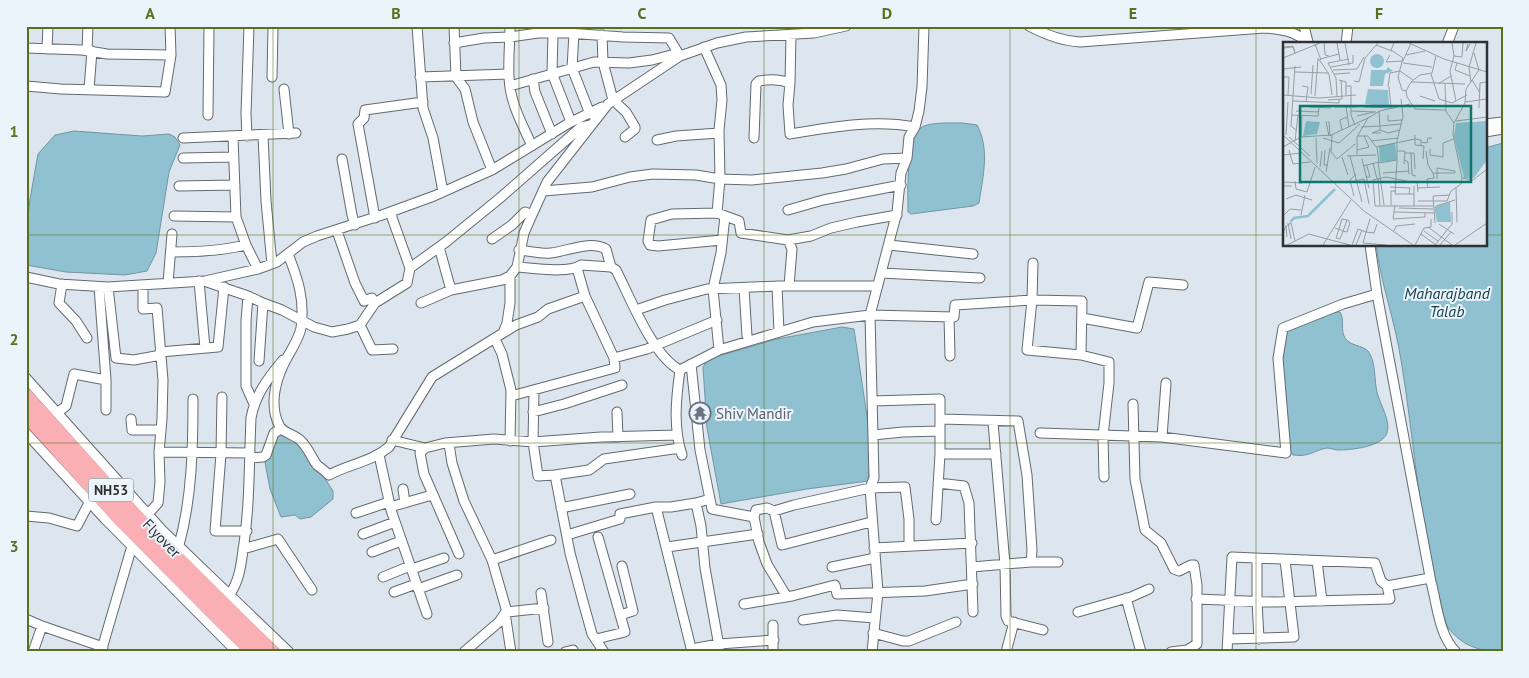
<svg xmlns="http://www.w3.org/2000/svg" width="1529" height="678" viewBox="0 0 1529 678" font-family="'PT Sans',sans-serif">
<style>
.water{fill:#8fc1d1;stroke:#7296a2}
.lines{fill:none;stroke-linecap:round;stroke-linejoin:round}
.minor-casing{stroke:#636a71;stroke-width:11}
.highway-casing{stroke:#b38388;stroke-width:16}
.minor{stroke:#fff;stroke-width:9}
.highway{stroke:#faafb4;stroke-width:14}
.grid{fill:none;stroke:#5b701f;stroke-width:1;stroke-opacity:0.55}
.labels{text-anchor:middle;dominant-baseline:central;stroke-width:4;stroke-linejoin:round;paint-order:stroke}
.shield{fill:#ebf3fb;stroke:#676c70;stroke-width:1}
.shield-label{font-size:14px;font-weight:bold;fill:#2f3235}
.worship-label{font-size:15px;fill:#5b616d;stroke:#ebf3fb;text-anchor:start}
.street-label{font-size:15px;fill:#2f3235;stroke:#ebf3fb}
.water-label{font-size:16px;font-style:italic;fill:#133f4c;stroke:#ebf3fb}
.inset-river{fill:none;stroke:#8fc1d1;stroke-width:2.5}
.inset-road{fill:none;stroke:#979ea4;stroke-width:1}
.view{fill:#0f766e;fill-opacity:0.15;stroke:#0f766e;stroke-width:2.5}
.inset-edge{fill:none;stroke:#2f3235;stroke-width:2.5}
.neatline{fill:none;stroke:#5b701f;stroke-width:2}
.grid-label{font-size:16px;text-anchor:middle;font-weight:bold;fill:#5b701f}
</style>
<rect width="100%" height="100%" fill="#dde6ee"/>
<path class="water" d="M963,123L977,125C990,149 983,176 979,203L973,206L911,214L908,212C908,194 905,133 924,126C936,122 951,123 963,123Z
M74,131L142,136L169,134L175,137L180,145L169,172L156,253L147,271L125,275L66,272L26,265V233L30,199L38,154L55,135Z
M1503,143V652C1480,651 1464,647 1449,629C1444,623 1441,602 1438,593C1418,516 1414,438 1401,360C1395,321 1381,284 1376,245H1485V148Z
M1327,312H1340C1345,320 1340,330 1345,338C1350,346 1362,345 1368,351C1376,361 1374,380 1377,392C1380,405 1391,420 1387,433C1382,447 1351,450 1338,450C1334,450 1331,448 1327,448C1319,449 1312,454 1305,455C1301,456 1297,455 1293,455L1284,442L1280,349L1288,328Z
M842,327L854,329L872,450L868,481L807,489L721,504L707,428L703,367L708,359L777,339Z
M281,434L294,437L307,451L333,491V499L311,517L300,519L295,515L281,517L270,489L265,462C271,452 272,441 281,434Z"/>
<g class="lines">
<g class="minor-casing">
<path id="minor" d="M417,26L423,108L433,138L443,192
M454,26L456,77L465,89L473,122L492,170
M510,26C510,47 507,68 510,88C513,108 524,128 532,146
M1029,26C1046,35 1062,41 1080,42L1264,28C1281,29 1296,31 1309,44
M1304,26L1308,42
M553,33L552,73L571,122
M574,33L572,68L590,114
M602,35L603,62L613,100L626,112L635,127V129L625,137
M454,43L484,38L510,37L538,33H568L623,37L669,38L680,56
M1346,44L1348,26
M1447,44L1454,26
M704,47L721,85L722,100L719,130L720,179L752,180L822,173L846,169L883,159L907,158
M26,48L82,50L107,54L171,55
M47,49L48,26
M87,51L88,26
M272,77L273,26
M420,77L509,74
M533,79L535,92L552,134
M790,83L788,105L790,134C831,127 874,119 915,127
M26,86L61,89L165,92L171,55L170,26
M510,86L594,62L629,63L652,60L675,54L680,55
M89,89L92,51
M284,89L289,134
M208,115L209,26
M1485,124L1503,122
M1485,132L1503,129
M263,135L266,201L272,264
M247,136L246,114L249,26
M233,137L236,217L246,245L258,269
M183,138L296,133
M754,138L756,84L759,81C769,79 780,79 790,83L791,35
M657,140L676,136L719,133
M183,158L233,157
M342,159L352,215L355,225
M179,186L235,185
M543,191L592,187L630,177L653,174L696,175L720,179L717,213L739,221L741,233L788,240L811,236L831,228L857,222L897,215
M788,210L823,200L901,185
M390,212L410,268
M717,213L672,214L651,220L648,241L650,245L658,246L722,240
M174,216L236,217
M375,218L358,124L364,118L365,110L423,102
M337,231L355,283L364,301L372,298L375,303
M492,239L512,225L525,212L532,215
M788,240L792,249L789,286
M889,245L973,254
M1370,245L1377,294L1431,582C1437,604 1439,636 1456,652
M439,247L451,290
M519,250C529,251 541,254 551,253C569,251 589,240 606,249L611,267
M171,252C196,252 221,251 246,245
M288,254C298,279 305,300 301,328C299,338 293,347 288,356C277,375 268,403 279,425C282,433 294,434 300,440C308,447 311,457 317,465C321,468 325,471 329,475C349,464 371,462 389,447L432,377L503,333L507,323L510,303V276L517,267L524,233L532,215L547,182L608,104L680,56L717,43L746,37L814,33L846,26
M1033,263L1032,300L1027,350L1081,355L1109,362V383L1103,436L1104,477
M517,267C531,268 570,274 581,265L611,267L616,270C630,297 653,357 680,370L719,350L813,322L870,315L954,317L955,305L1032,300L1082,301L1081,355
M881,273L980,278
M26,277L59,284L108,287L205,281L258,269L277,262L303,242L317,236L382,215L434,196L492,170L569,123L602,107
M199,281L205,348
M207,282L248,296L263,303L282,310L314,327L332,332L348,329L360,325L375,303L407,283L410,268L446,242L500,198L581,127L591,125
M168,283L172,234
M62,284L59,303L76,321L87,338
M143,285V309L157,308L163,380L162,419L159,452L160,482L158,503L148,514
M777,286L779,332
M99,287L106,380V410
M108,287L116,358L134,360L161,355
M744,288L747,336
M248,296L246,321V386L254,404
M421,303L451,290L502,280L510,276
M636,310L665,300L707,289L777,286H877
M949,317L950,356
M1082,318L1137,328L1149,282L1183,285
M360,325L372,350L393,349
M503,333L516,325L538,317L548,309L585,296
M495,339L502,354L511,390L510,441
M719,350L713,289L721,253L725,216
M160,352L218,347L224,287
M614,358L647,349L717,320
M259,361L263,303
M691,364L700,450L712,509L754,517L756,510L767,508L774,511L794,505L870,488L874,478L870,315L897,212L901,173L907,158L909,137L915,127L919,111L922,87L924,26
M680,370C676,399 673,427 682,455
M26,378L162,530L289,652
M1166,383L1162,437L1286,453L1278,358L1283,328L1343,304L1377,294
M534,390L533,442L538,476L555,475L589,470L604,459L680,448
M511,396L615,368L614,358L585,296L577,268
M222,397L221,454L215,531H247
M872,401L940,399V454L936,520
M1133,404L1135,479L1145,530L1161,543L1174,569L1179,571L1191,565H1194L1197,585V644L1187,650L1171,652
M533,412L564,404L622,385
M617,412L618,437
M57,413L66,406L74,374L106,380
M131,419L132,430H161
M940,419L1018,421L1027,475L1032,550L1031,562
M993,422L1005,565L1006,616L1008,621L1043,630
M26,433L105,519L237,652
M1040,433L1162,437
M873,435L903,432L940,431
M392,440L425,448L420,453L424,474L459,554
M449,444L452,463L464,501L492,560L507,612L505,613L511,652
M425,448L445,443L494,439L533,442L601,437L677,435
M159,452L250,453
M940,454H996
M379,455L391,510L427,614
M250,458L263,457L266,455L274,433L281,429
M555,475L570,553L582,598L592,634L604,652
M938,483L964,486L969,503L973,612
M403,489L405,503
M696,503L701,526L705,568L720,652
M390,507L432,495
M656,507L692,652
M561,508L630,494
M774,511L782,545L871,522
M356,513L389,502
M26,516L49,518L77,526L89,503
M754,517L759,542L767,564L787,597
M363,534L395,522
M567,535L620,519V514L656,507H671L696,503L710,499
M179,545C192,498 193,447 193,399
M667,547L758,534
M874,548L972,543
M243,549L278,539L312,590
M372,552L401,541
M1257,559V601L1259,639
M492,560L551,540
M1317,561L1322,601
M832,567L875,558
M972,567L1031,562H1058
M412,569L444,558
M383,577L410,566
M1387,586L1430,578
M418,589L457,575
M394,592L416,584
M541,593L548,642
M230,594C239,581 241,566 243,550C250,506 249,462 251,418C255,395 268,378 283,360
M1126,598L1141,652
M1196,599C1223,600 1249,601 1275,602L1390,599L1387,586L1381,581L1375,563L1232,557L1227,652
M744,604L792,596L835,585L837,594L925,591L973,584
M507,612L544,608
M1078,612L1131,597L1149,589
M620,615L633,611L622,566
M26,619L42,626L103,647
M803,620L837,615L875,618
M773,625V652
M873,633L903,641H909L956,622
M596,639L625,632L598,537
M1228,639L1294,637L1285,560
M33,652L42,626
M101,652L132,546
M464,652L499,622L505,613
M565,652L573,650L574,652
M695,652L697,648L719,644L774,640
M872,652L878,592L870,488L905,487L909,519V545
M1006,652L1014,622"/>
</g>
<g class="highway-casing">
<path id="highway" d="M26,396L101,479L155,536L272,652
M26,414L119,518L219,619L253,652"/>
</g>
<use href="#minor" class="minor"/>
<use href="#highway" class="highway"/>
</g>
<path class="grid" d="M273,26V652M519,26V652M764,26V652M1010,26V652M1256,26V652M26,235H1284M1485,235H1503M26,443H1503"/>
<defs>
<g id="temple-ring" transform="scale(1.125)"><circle r="9.5" fill="#ebf3fb" stroke="#6b7280" stroke-width="1.5"/><path d="M0-6L5-2H3V0L6.5 2.5H4V6H1.5V3h-3V6H-4V2.5H-6.5L-3 0V-2H-5Z" fill="#6b7280"/></g>
</defs>
<g fill-rule="evenodd">
<use href="#temple-ring" x="700" y="413"/>
</g>
<g class="labels">
<rect class="shield" x="88.5" y="478.5" width="45" height="23" rx="4"/>
<g class="shield-label">
<text x="111" y="490">NH53</text>
</g>
<g class="worship-label">
<text x="716" y="413">Shiv Mandir</text>
</g>
<g class="street-label">
<text transform="translate(162 538) rotate(46)">Flyover</text>
</g>
<g class="water-label">
<text x="1447" y="293">Maharajband<tspan x="1447" dy="18">Talab</tspan></text>
</g>
</g>
<g transform="translate(1283 42)">
<rect width="204" height="204" fill="#dde6ee"/>
<path d="M87 19a7 7 0 1 1 14 0a7 7 0 1 1-14 0ZM105,25L110,29L102,32L100,44H87L88,28H103ZM85,47L105,48L106,65L82,62ZM23,79L37,80L34,92L20,94ZM204,79V118L191,136H181L171,95L173,81ZM112,101L114,118L97,120L96,104ZM167,160L168,180H154L151,165Z" fill="#8fc1d1"/>
<path class="inset-river" d="M7,180L11,176L25,174L52,147"/>
<path class="inset-road" d="M41,1L42,13L46,14M54,1L57,18M62,1L66,23M111,1L108,8L120,16L115,35L119,48L123,49M126,1L161,17L204,30M169,1L171,14L167,29L173,59M32,2L38,18M185,2L183,9L187,2M93,3L109,9M0,5L10,4L12,11L10,5L0,6M107,13L103,20L120,19L128,1M123,13L142,9M153,14L149,31L137,33L128,40L123,49L124,55L132,67L162,68L171,81L170,92L179,136L190,138L204,127M171,14L179,15L180,1M0,16L37,1M35,16L46,32L49,53M37,17L56,12M45,21L53,36L54,54M45,21L66,17M120,21L149,25M174,21L172,28L187,34M12,24L8,84L13,88M48,25L70,21V13M0,27L18,25M50,28L74,27L81,15M12,30L45,31M51,32L67,31M148,32L156,57L169,61L184,53M1,35H6L5,53M56,38L63,40V53M189,38L197,51M71,39L76,40L82,16L95,1M128,40L182,42M188,40L186,25L193,1M155,42L168,34M162,42L163,69M19,44L25,45L23,60M63,44H68V73L72,83M105,45L107,31L117,29L130,38M106,45L108,66M28,52L30,23M0,53L37,56L73,53M32,54L35,17M137,54L152,59M45,58L59,57L58,38M10,59L56,61V57M182,60L204,57M63,64L66,85M27,65L48,66M52,65H73M81,65L110,66M196,66L197,41L203,40M13,69L36,70M68,69L93,70M96,69L97,84L118,82M9,73L35,74L36,66M105,73V79L119,78M74,74L91,70M43,79L46,94M46,79L47,94M173,79L204,75M171,81L182,61L183,47L196,28L191,11M78,85L97,84V88L105,91L117,88M59,88L57,78L64,75M97,88L89,91H98M49,92L48,110L54,117L72,102M0,93L81,169L130,203M3,93L5,60M132,93V103L141,104L140,117M75,94H85L93,105L132,97L138,98V104M6,95L27,114M18,95L19,74M33,96L34,121M40,96L56,101L77,82M12,99L15,73M88,99L115,96M138,100L144,101L145,96H149M0,105L18,95L48,93L85,76M94,105L96,121L114,118V99L120,74L118,57M147,107V113L160,115V101L171,97M6,108L10,122L27,120M42,108L41,123H45M74,108L86,105L81,94M114,109H122L121,122M143,109L145,123L150,131M122,111H131L132,127M128,111L129,133L133,134M0,113L18,111M74,113V95L85,76L97,69L127,62M64,114L93,113M67,114L79,160M59,115L65,133M79,117L86,146M114,118L112,152H131M122,118L125,120L126,132M95,120L101,163M90,121L94,137M80,124L96,120M37,125L39,109M43,130L47,106M100,131L126,129M150,131H172V129L154,126V137M83,135H87L84,124M103,135L90,138L92,164H150M103,135L128,140M95,137L97,163M12,139L13,147L24,150L32,125M71,139L81,137L86,162M0,140L19,141M131,144V164M107,145L127,146L126,152M135,146L157,145M145,146L144,137L151,136L150,131M173,146L174,180M135,150L134,140H144M0,151V144H9M71,154L67,138L73,132M3,157L13,153L29,158M135,159H164L168,149L178,142L179,136M108,163V149H113M112,163L110,177L142,175V171M153,164L172,158M116,166L150,167M111,170L151,171M18,173L22,153M0,174L7,167L18,168M87,177L83,190L91,191L94,182M5,181L8,197M152,181L150,154L166,153M156,182L171,192M3,184L8,181L12,199M145,185L169,203M52,186L55,187H56L60,189L64,190L67,181L65,178H64L59,177L56,187L53,196L57,197L60,189L64,178M1,189L3,184L4,195M111,189L113,184L132,182M141,189L155,199M138,192L153,203M44,197L67,203M4,203L26,192L44,197M40,203L68,158M69,203L75,187L83,190L80,201L103,203M73,203L79,188M132,203L141,186L148,185V177M152,203L169,182V170M157,203L168,190M172,203L204,181"/>
<path class="view" d="M17,64H188V140H17Z"/>
<rect width="204" height="204" class="inset-edge"/>
</g>
<rect width="1529" height="678" fill="none" stroke="#ebf3fb" stroke-width="55"/>
<rect x="28" y="28" width="1474" height="622" class="neatline"/>
<g class="grid-label">
<text x="150" y="19">A</text>
<text x="396" y="19">B</text>
<text x="642" y="19">C</text>
<text x="887" y="19">D</text>
<text x="1133" y="19">E</text>
<text x="1379" y="19">F</text>
<text x="14" y="137">1</text>
<text x="14" y="345">2</text>
<text x="14" y="552">3</text>
</g>
</svg>
